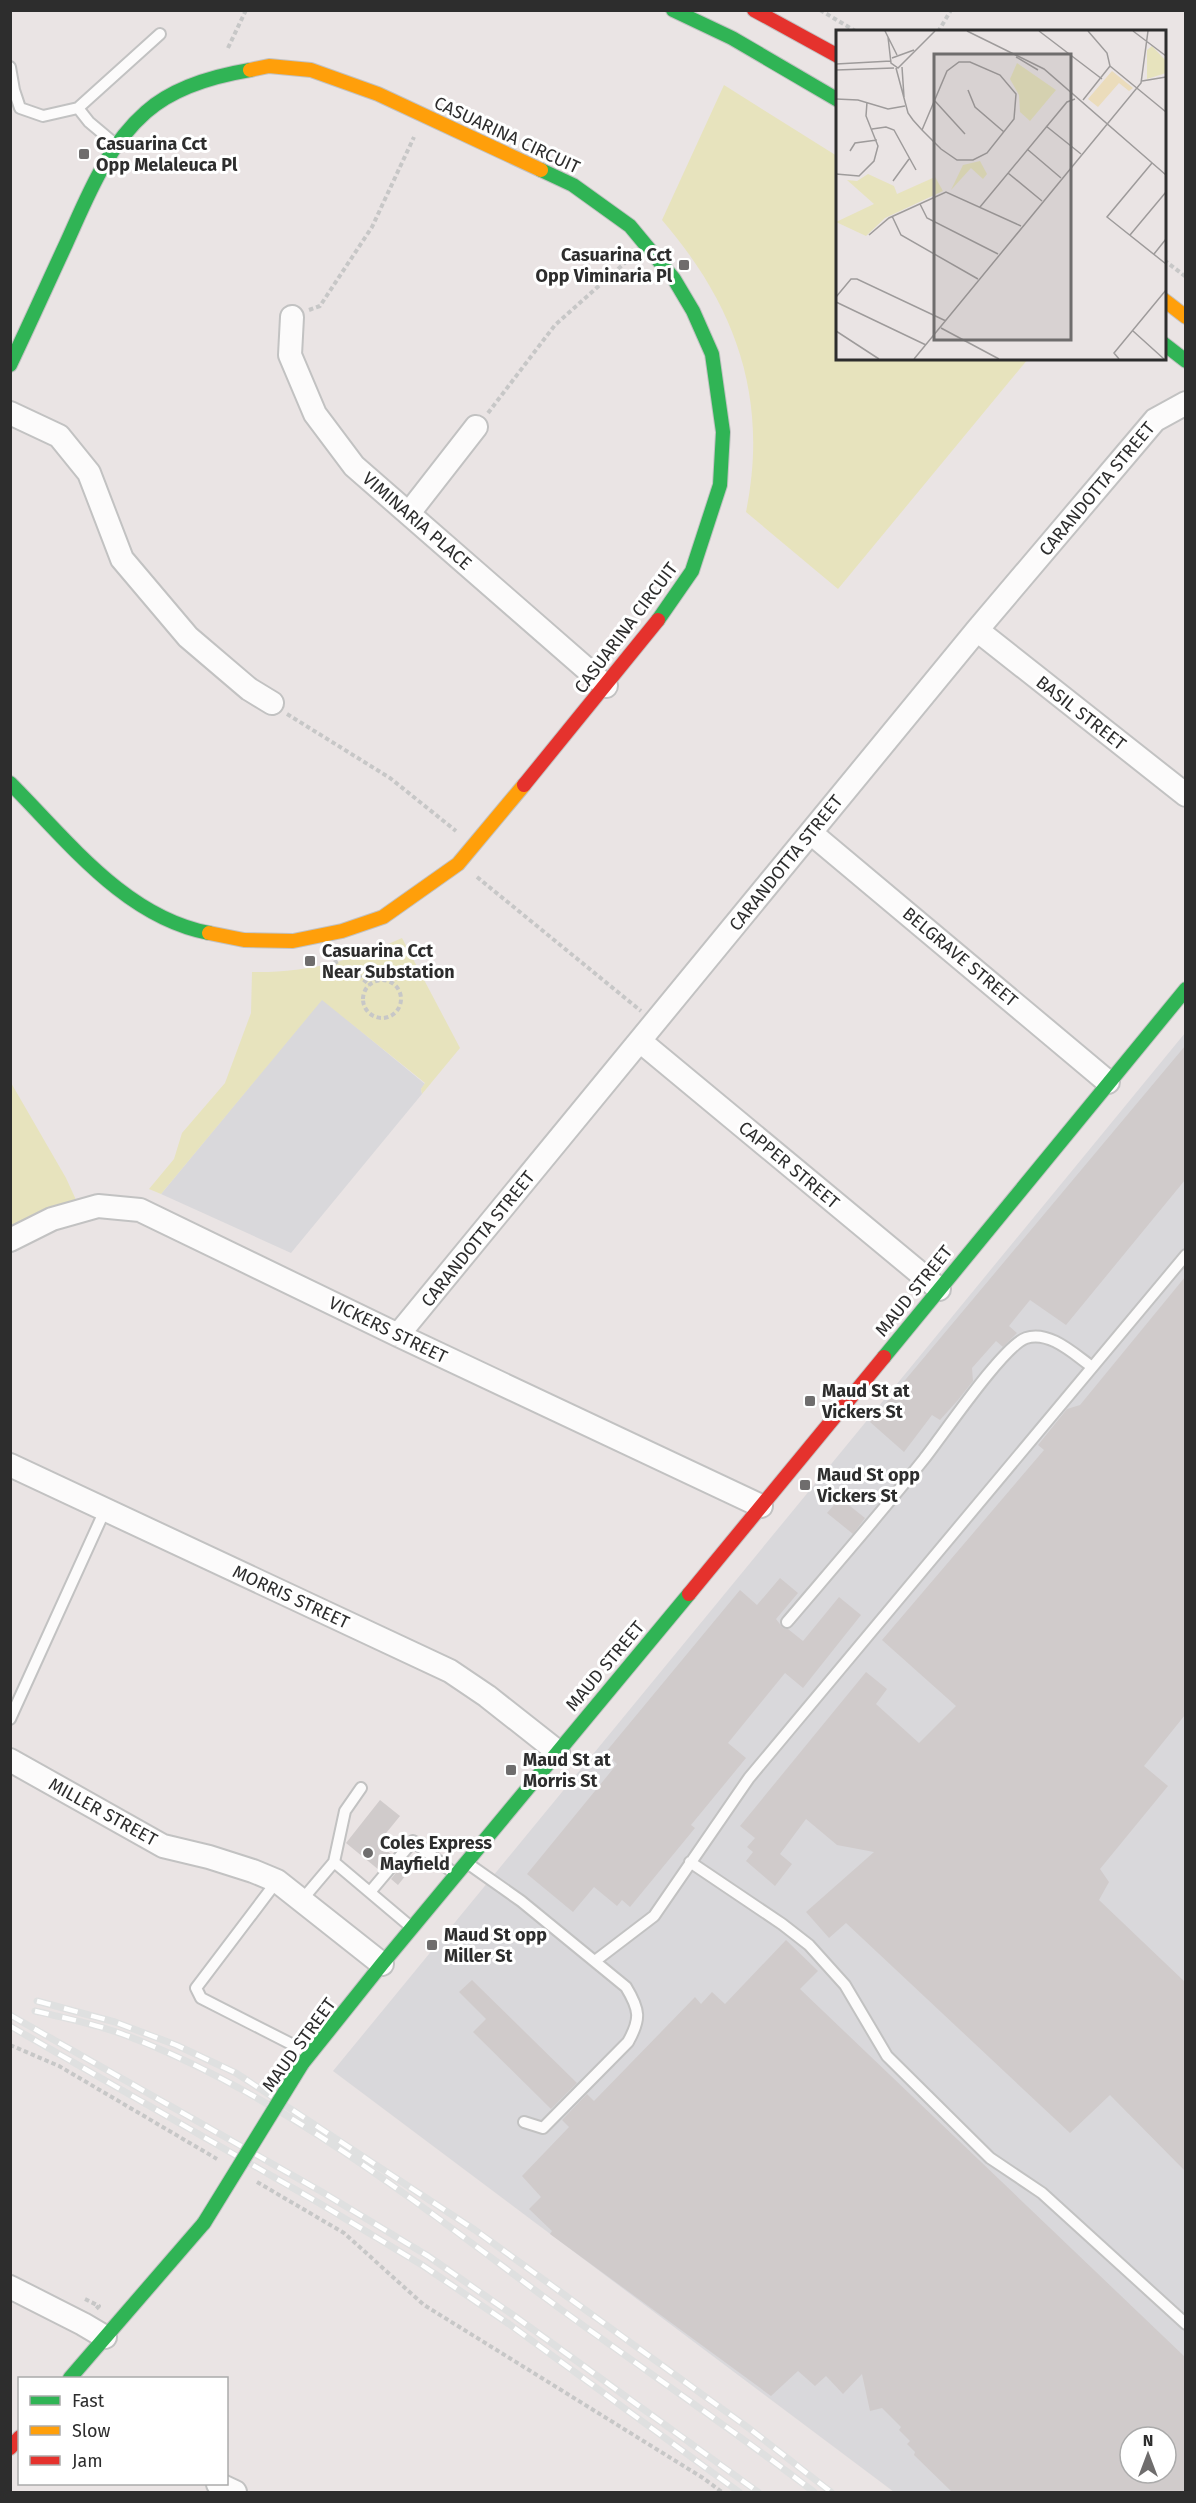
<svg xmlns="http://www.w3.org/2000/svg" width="1196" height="2503" viewBox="0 0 1196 2503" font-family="'Fira Sans',sans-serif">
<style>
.industrial{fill:#d9d8db;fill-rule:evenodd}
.green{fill:#e7e3bd}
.building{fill:#d0cbcb;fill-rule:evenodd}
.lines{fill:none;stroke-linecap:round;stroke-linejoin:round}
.lane-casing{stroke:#c2c2c2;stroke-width:14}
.street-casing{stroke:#c2c2c2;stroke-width:26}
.fast-casing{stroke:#c2c2c2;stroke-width:16}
.slow-casing{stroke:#c2c2c2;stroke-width:16}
.jam-casing{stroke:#c2c2c2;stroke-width:16}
.path{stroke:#c7c7c7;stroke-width:4;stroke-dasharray:4.5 3;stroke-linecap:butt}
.lane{stroke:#fcfbfb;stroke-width:10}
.street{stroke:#fcfbfb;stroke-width:22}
.fast{stroke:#30b455;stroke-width:14}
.slow{stroke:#ff9f0a;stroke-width:14}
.jam{stroke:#e5322d;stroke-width:14}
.rail-casing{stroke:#dfe0e0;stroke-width:7}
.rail{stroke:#fff;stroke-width:4.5;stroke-dasharray:14;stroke-linecap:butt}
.fast-bridge-casing{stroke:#c2c2c2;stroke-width:16;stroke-linecap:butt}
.fast-bridge{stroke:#30b455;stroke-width:14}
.poi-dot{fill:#6f6d6d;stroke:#fff;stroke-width:2}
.labels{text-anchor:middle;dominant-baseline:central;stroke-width:6;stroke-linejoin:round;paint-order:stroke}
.street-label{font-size:18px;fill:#2d2d2d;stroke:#fff}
.poi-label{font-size:18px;font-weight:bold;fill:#2d2d2d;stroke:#fff;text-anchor:start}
.inset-road{fill:none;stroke:#9e9b9b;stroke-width:1.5}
.view{fill:#6f6d6d;fill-opacity:0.15;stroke:#6f6d6d;stroke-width:3}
.inset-edge{fill:none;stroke:#2d2d2d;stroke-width:3}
</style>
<rect width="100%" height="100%" fill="#eae4e4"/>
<path class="industrial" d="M322,999L425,1084L421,1089L422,1094L291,1253L161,1194Z
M1185,1033V2492H894L333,2071ZM1130,2437H1166V2473H1130Z"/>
<path class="green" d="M724,85L837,156L838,358L1028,359L838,589L746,512C769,398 736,306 662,220Z
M402,938L460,1048L422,1094L421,1089L425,1083L322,1000L161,1194L149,1189L174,1159L182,1133L225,1083L251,1013L252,972C308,973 351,961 402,938Z
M10,1081L66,1178L77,1202L10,1232Z"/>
<path class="building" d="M1185,1046V1180L1066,1325L1030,1300L1009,1326L1017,1333L1003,1347L996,1341L972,1368L973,1381L958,1400L940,1420L932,1415L904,1452L870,1422Z
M1185,1277V1715L1144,1766L1168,1786L1100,1869L1109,1882L1099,1900L1185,1982V2171L1110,2095L1070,2133L846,1923L829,1938L806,1912L874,1852L837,1845L806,1819L780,1854L792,1864L775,1886L746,1861L753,1852L747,1847L755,1838L740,1826L866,1672L887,1689L876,1704L919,1743L956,1706L882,1640L1044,1450L1038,1445L1067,1409L1080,1405Z
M840,1498L865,1518L853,1534L827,1513Z
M780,1578L798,1593L776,1619L783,1628L788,1629L803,1641L839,1597L861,1615L803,1688L785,1673L728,1743L746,1758L691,1825L695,1828L630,1907L622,1900L617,1906L594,1887L573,1912L527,1874L617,1764L605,1753L740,1590L757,1605Z
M380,1800L400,1816L378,1843L392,1855L379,1870L346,1843Z
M403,1864L410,1870L398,1885L391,1879Z
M786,1940L818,1971L800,1989L1185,2357V2493H953L914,2455L915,2452L907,2444L910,2441L899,2430L901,2427L882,2408L870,2411L862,2374L843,2394L826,2376L815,2386L798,2371L771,2396L550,2234L552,2231L529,2209L541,2197L522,2176L569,2127L562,2120L587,2094L594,2101L695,1997L701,2004L712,1992L725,2004ZM1130,2437H1166V2473H1130Z
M472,1980L577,2083L551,2109L473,2032L486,2019L459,1992Z"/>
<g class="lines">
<g class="lane-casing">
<path id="lane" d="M10,67L14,90L20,108L43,116L78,108L160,34
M78,108L89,122L114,143
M787,1622C833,1568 880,1514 924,1459C943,1435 1003,1346 1026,1338C1049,1330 1074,1354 1091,1366
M10,1719L105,1510
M334,1862L345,1811L361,1788
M690,1862L782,1924L809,1945L845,1985L887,2056L990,2158L1042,2193L1186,2324
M470,1865L521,1901L626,1987C640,2010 641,2019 628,2042L543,2128L524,2122
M277,1881L196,1988L201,1998L307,2052
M370,1892L413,1841L455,1874
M301,1901L334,1862L411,1927
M595,1961L654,1916L749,1778L1186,1255"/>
</g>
<g class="street-casing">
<path id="street" d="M292,317L290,355L315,414L354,466L606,686
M10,413L59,436L89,473L122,559L188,637L249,689L272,703
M409,513L476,427
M977,630L1186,795
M811,833L1108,1082
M640,1041L939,1289
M10,1240L52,1219L98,1206L140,1210L398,1335L761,1506
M398,1335L977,630L1155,420L1186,403
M10,1465L450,1671L487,1696L558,1752
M10,1760L163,1846L209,1857L253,1871L277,1881L382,1964
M10,2287L83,2324L105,2337
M218,2484L235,2492"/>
</g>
<g class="fast-casing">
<path id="fast" d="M673,10L732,38L838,100
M541,170L573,185L630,226L674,279L693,311L712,354L723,432L720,485L692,571L658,620
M1164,344L1186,361
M10,365C29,325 47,285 66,244C87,198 106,147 146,112C174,87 214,76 250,70
M10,783C68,841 125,917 209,933
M884,1357L1186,989
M302,2064L382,1964L689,1594
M70,2378L204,2223"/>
</g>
<g class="slow-casing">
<path id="slow" d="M250,70L269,66L311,70L378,94L541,170
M1164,300L1186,317
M209,933L244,940L293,941L342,931L383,917L458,864L524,785"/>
</g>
<g class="jam-casing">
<path id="jam" d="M754,10L838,56
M524,785L658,620
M689,1594L884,1357
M10,2448L20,2437"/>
</g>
<path class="path" d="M820,10L857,32
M938,32L951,10
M228,48L246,10
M1164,260L1186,277
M309,310L320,306L372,227L414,137
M488,413L555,325L628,260
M287,714L390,778L456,831
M477,877L641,1011
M335,960L340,971L359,976L370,985
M363 999a19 19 0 1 1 38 0a19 19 0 1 1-38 0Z
M10,2045L59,2066L217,2159
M257,2182L344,2233L424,2305L703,2478L722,2492
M85,2299L99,2306L96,2309"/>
<use href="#lane" class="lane"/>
<use href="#street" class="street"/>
<use href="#fast" class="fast"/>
<use href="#slow" class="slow"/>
<use href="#jam" class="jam"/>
<g class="rail-casing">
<path id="rail" d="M37,2001L115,2022L176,2045L236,2073L475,2230L750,2429L831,2492
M35,2011C65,2018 96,2024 125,2035C284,2095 423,2208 559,2308C644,2370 731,2428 814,2492
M10,2015L322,2192L428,2256L513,2315L758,2492
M10,2026L319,2203L422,2265L509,2324L739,2492"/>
</g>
<use href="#rail" class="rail"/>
<g class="fast-bridge-casing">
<path id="fast-bridge" d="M204,2223L302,2064"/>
</g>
<use href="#fast-bridge" class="fast-bridge"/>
</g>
<g class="poi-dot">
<rect x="78" y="148" width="12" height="12" rx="3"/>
<rect x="678" y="259" width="12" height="12" rx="3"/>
<rect x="304" y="955" width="12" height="12" rx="3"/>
<rect x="804" y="1395" width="12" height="12" rx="3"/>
<rect x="799" y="1479" width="12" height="12" rx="3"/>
<rect x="505" y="1764" width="12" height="12" rx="3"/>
<circle cx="368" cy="1853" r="6"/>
<rect x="426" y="1939" width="12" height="12" rx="3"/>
</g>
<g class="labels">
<g class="street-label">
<text transform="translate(507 135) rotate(25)">CASUARINA CIRCUIT</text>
<text transform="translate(1097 489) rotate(-50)">CARANDOTTA STREET</text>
<text transform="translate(417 521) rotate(41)">VIMINARIA PLACE</text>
<text transform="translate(626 628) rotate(-53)">CASUARINA CIRCUIT</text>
<text transform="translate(1081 713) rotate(38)">BASIL STREET</text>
<text transform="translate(786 863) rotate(-51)">CARANDOTTA STREET</text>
<text transform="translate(960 957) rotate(40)">BELGRAVE STREET</text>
<text transform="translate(789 1165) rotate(40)">CAPPER STREET</text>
<text transform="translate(478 1239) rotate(-51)">CARANDOTTA STREET</text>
<text transform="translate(914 1291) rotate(-51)">MAUD STREET</text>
<text transform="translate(388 1330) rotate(26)">VICKERS STREET</text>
<text transform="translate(291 1597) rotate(25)">MORRIS STREET</text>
<text transform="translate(605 1666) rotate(-50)">MAUD STREET</text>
<text transform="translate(103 1812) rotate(29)">MILLER STREET</text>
<text transform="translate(299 2045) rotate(-54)">MAUD STREET</text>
</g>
<g class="poi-label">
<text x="96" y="144">Casuarina Cct<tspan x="96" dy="21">Opp Melaleuca Pl</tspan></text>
<text x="672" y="255" text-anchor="end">Casuarina Cct<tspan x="672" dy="21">Opp Viminaria Pl</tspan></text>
<text x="322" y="951">Casuarina Cct<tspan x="322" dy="21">Near Substation</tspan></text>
<text x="822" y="1391">Maud St at<tspan x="822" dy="21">Vickers St</tspan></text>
<text x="817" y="1475">Maud St opp<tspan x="817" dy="21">Vickers St</tspan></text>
<text x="523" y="1760">Maud St at<tspan x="523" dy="21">Morris St</tspan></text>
<text x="380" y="1843">Coles Express<tspan x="380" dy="21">Mayfield</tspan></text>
<text x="444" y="1935">Maud St opp<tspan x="444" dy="21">Miller St</tspan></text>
</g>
</g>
<g transform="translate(836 30)">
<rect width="330" height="330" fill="#eae4e4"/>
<path d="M316,16L330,31V43L311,49V20ZM181,33L220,60L194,91L184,82L183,65L174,49ZM144,131L151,144L147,149L135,138L115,160L127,135ZM32,144L58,156L61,164L99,147L107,161L49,188L30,206L0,192L38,174L11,150L21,151Z" fill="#e7e3bd"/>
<path d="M276,41L297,58L293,61L283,53L262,77L252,69Z" fill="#ebdcbb"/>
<path class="inset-road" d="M49,1L61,25M131,1L208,39L330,145M203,1L266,49M297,1L330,26M52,7L55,33L62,38L99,1M180,27L202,40M56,28L78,20M0,34L55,31M274,36L330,82M66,37L68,67M60,38L72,83L77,90L86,100L105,119L121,130H137L151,123L178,89L180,64L164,45L134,32H123L111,41L86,100M0,40L58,38M306,51L330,47M132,60L139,77L168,102M0,69L22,70L52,79L69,76M98,70L129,104M247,70L274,36L271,23L252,1M210,96L245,124M36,99L50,97L58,100L80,140M191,119L225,148M14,121L19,113L41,110M316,133L271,187L330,234M172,143L206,171M0,144L23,146L38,131L42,116L30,86L31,72M57,151L73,129M84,174L91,188L162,224M144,177L231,72L239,69M56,186L65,205L142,249M33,205L53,188L110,162L185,196M294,205L330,162M318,224L330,209M0,267L15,249H21L110,291M0,272L90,315M105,298L163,329M0,301L43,329M297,301L328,329M78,329L305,53L312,1M283,329L278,323L330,260"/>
<path class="view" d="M98,24H235V310H98Z"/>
<rect width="330" height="330" class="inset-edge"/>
</g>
<rect width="1196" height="2503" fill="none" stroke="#2d2d2d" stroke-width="24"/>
<rect x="18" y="2377" width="210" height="108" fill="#ffffff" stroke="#ababab" stroke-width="1.5"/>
<rect x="30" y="2396" width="30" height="9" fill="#30b455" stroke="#ababab" stroke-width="1.5"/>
<text x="72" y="2407" font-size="18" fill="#2d2d2d">Fast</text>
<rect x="30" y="2426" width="30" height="9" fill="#ff9f0a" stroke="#ababab" stroke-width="1.5"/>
<text x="72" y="2437" font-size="18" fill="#2d2d2d">Slow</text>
<rect x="30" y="2456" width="30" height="9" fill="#e5322d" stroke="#ababab" stroke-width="1.5"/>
<text x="72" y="2467" font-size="18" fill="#2d2d2d">Jam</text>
<g transform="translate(1148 2455)"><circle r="28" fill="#ffffff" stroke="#ababab" stroke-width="1.5"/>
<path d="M0-4.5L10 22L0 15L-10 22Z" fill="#6f6d6d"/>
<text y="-9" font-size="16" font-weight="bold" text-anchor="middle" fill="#2d2d2d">N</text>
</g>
</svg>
